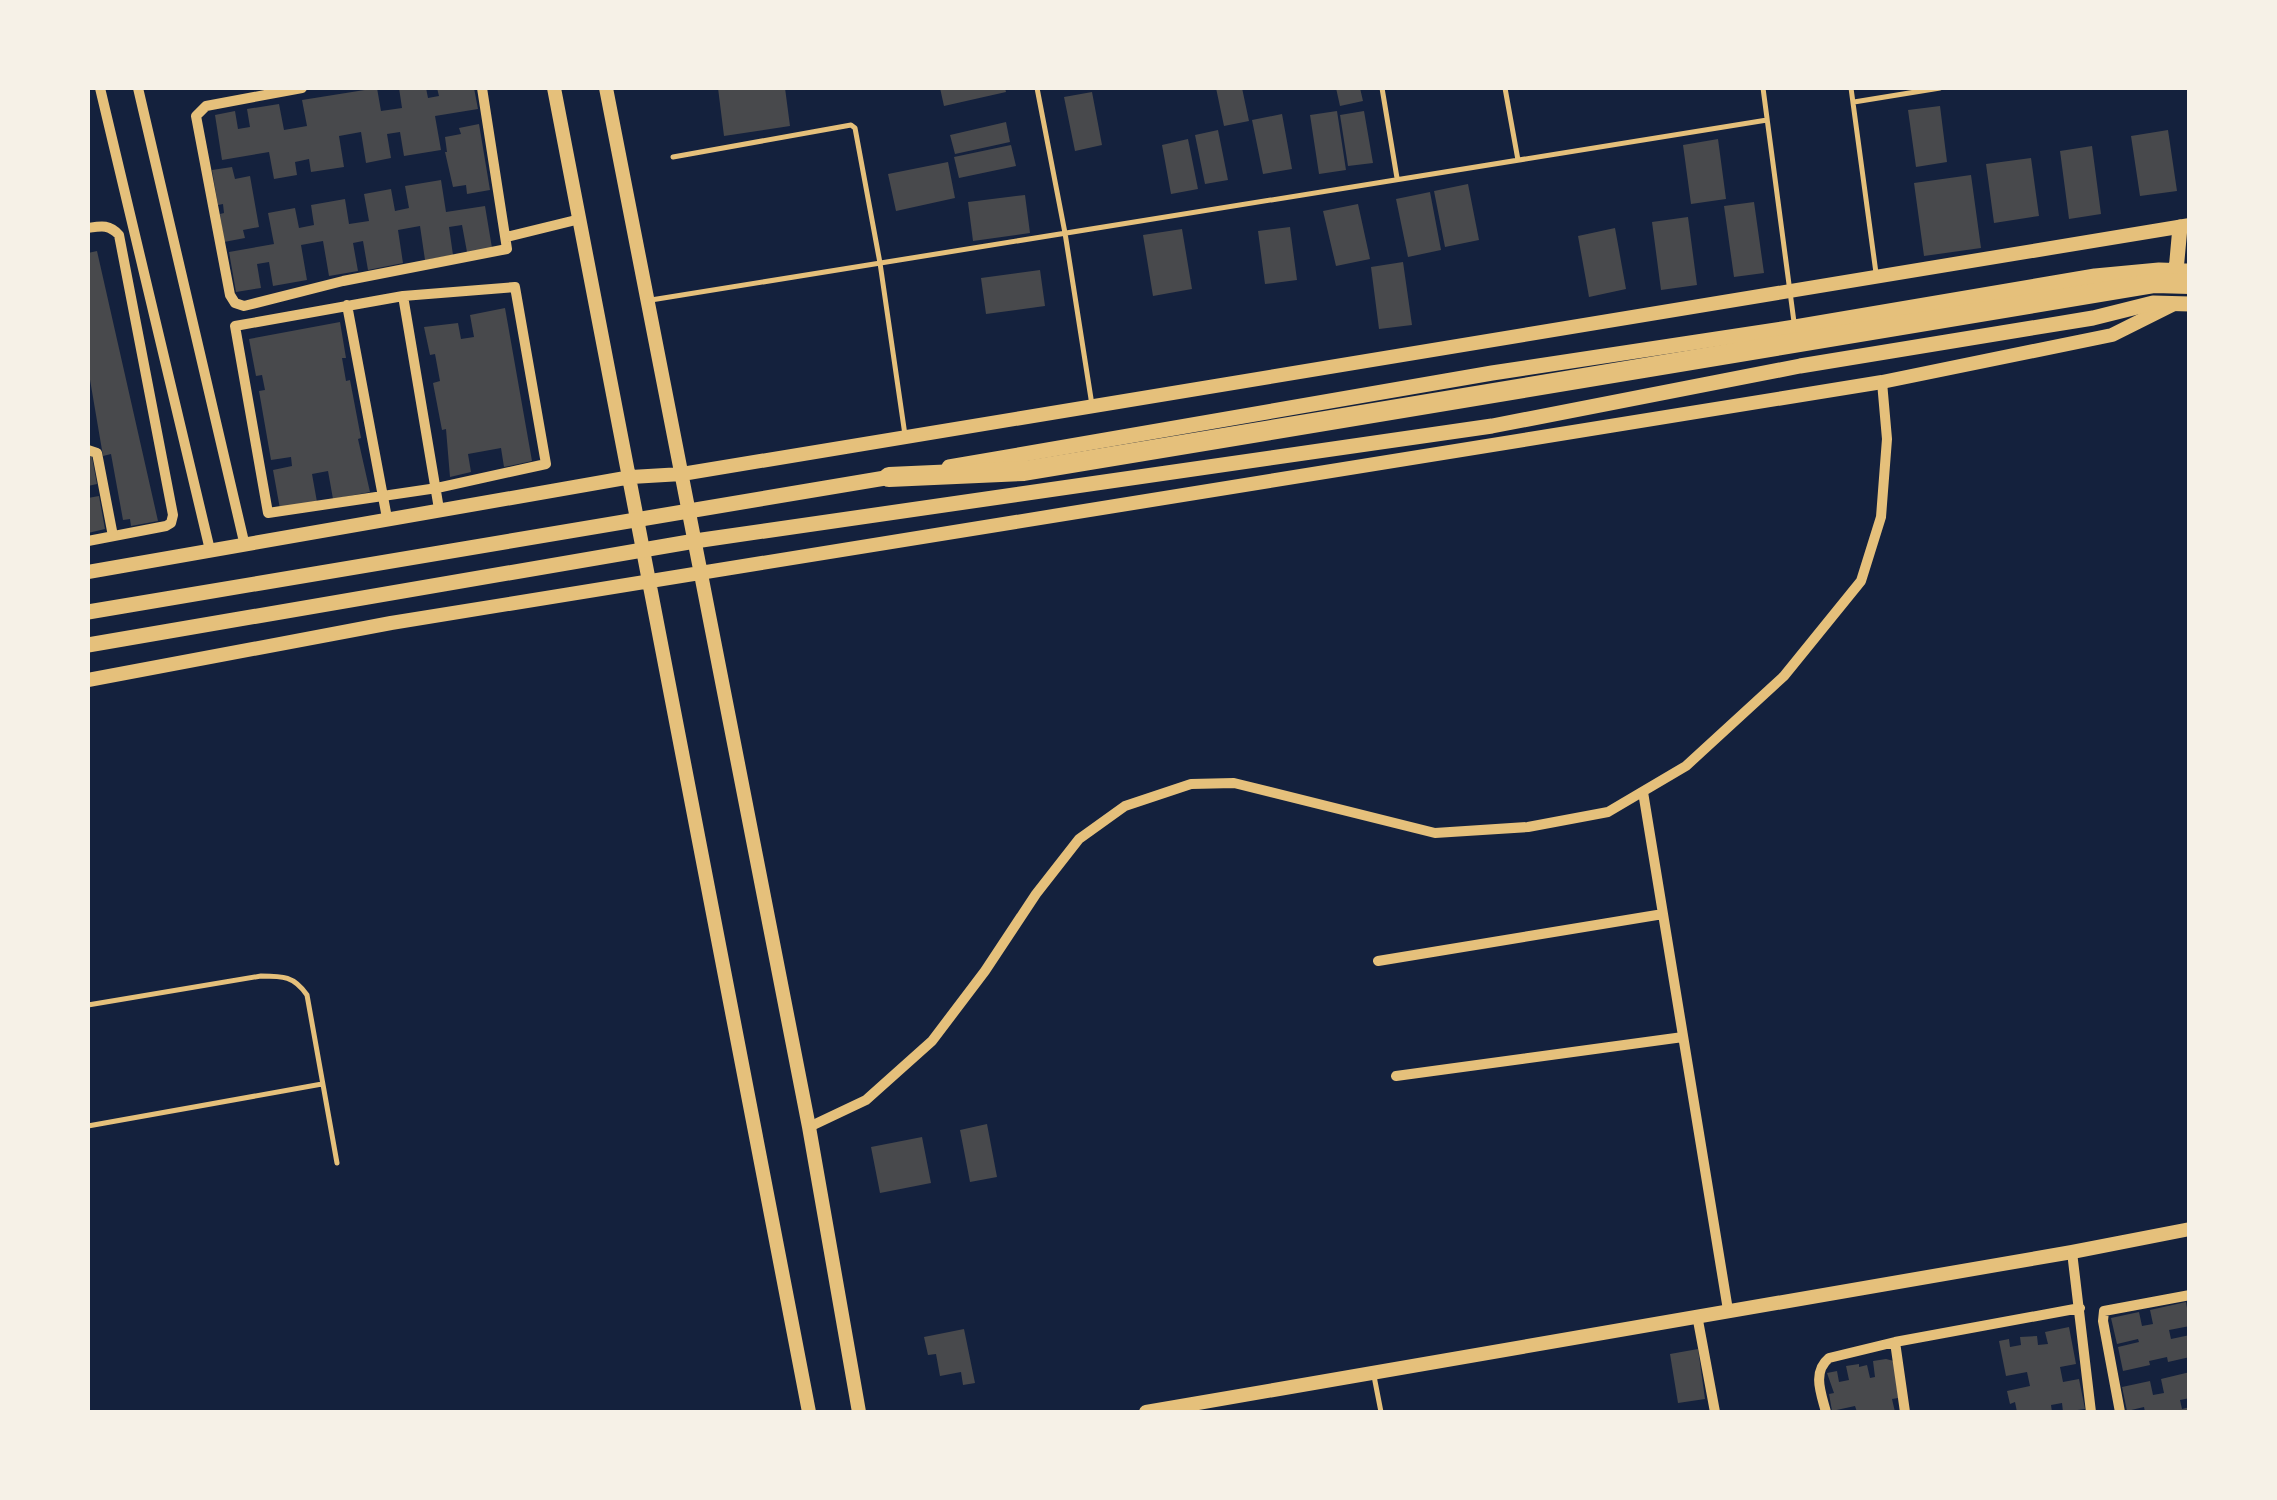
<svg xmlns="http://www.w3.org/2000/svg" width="2277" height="1500" viewBox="0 0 2277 1500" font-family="'Varela Round',sans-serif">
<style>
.building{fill:#48494c}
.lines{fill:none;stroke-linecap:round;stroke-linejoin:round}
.service{stroke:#e5c07b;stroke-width:5}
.minor{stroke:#e5c07b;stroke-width:10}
.tertiary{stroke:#e5c07b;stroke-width:14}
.secondary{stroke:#e5c07b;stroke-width:15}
.motorway{stroke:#e5c07b;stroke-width:20}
</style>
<rect width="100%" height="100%" fill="#14213d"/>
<path class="building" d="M377,88L381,111L402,108L399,88H426L428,98L439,96L437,88H474L478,109L435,116L441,150L404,156L400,132L387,134L391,158L366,163L361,132L339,136L344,167L311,172L309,159L295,162L297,175L274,179L269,152L222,160L215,115L235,111L238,129L250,127L247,109L279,104L284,130L307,126L302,100Z
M718,88H785L790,126L724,136Z
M940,88H1005L1006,92L944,106Z
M1216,88H1242L1249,121L1224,126Z
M1336,88H1360L1363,101L1340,106Z
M1092,92L1102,145L1075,151L1064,97Z
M1940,106L1947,162L1916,167L1908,110Z
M1337,111L1346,170L1319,174L1310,115Z
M1364,111L1373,163L1348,166L1340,115Z
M1282,114L1292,169L1263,174L1252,120Z
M1006,122L1010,142L955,154L950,135Z
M479,124L490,190L467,194L466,185L453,187L445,152H447L445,137L461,134L459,128Z
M1218,130L1228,180L1205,184L1195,135Z
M2168,130L2177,191L2140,196L2131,136Z
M1188,139L1198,189L1171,194L1162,145Z
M1718,139L1726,199L1691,204L1683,145Z
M1011,145L1016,166L959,178L954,157Z
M2092,146L2101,214L2069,219L2060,151Z
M2031,158L2039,216L1994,223L1986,164Z
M948,162L955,198L896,211L888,174Z
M232,167L235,179L250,176L259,227L243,230L245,238L224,242L220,214L224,213L223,204L218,205L212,170Z
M1971,175L1981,248L1924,256L1914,183Z
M441,180L446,212L485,206L492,248L467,252L462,225L449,227L453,255L425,260L420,226L398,230L403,263L368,270L363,241L353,243L358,271L329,276L323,241L301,245L307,280L273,286L269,262L257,264L261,288L236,292L229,252L274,244L268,213L295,208L299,228L314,225L311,205L345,199L349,224L369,221L364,194L391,189L395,211L409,208L405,186Z
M1468,184L1479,240L1445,247L1434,191Z
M1430,192L1441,250L1408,257L1396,199Z
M1025,195L1030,233L973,241L968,202Z
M1754,202L1764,273L1734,277L1724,206Z
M1358,204L1370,259L1336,266L1323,211Z
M1688,217L1697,285L1661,290L1652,222Z
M1290,227L1297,280L1265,284L1258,231Z
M1615,228L1626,289L1589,297L1578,236Z
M1182,229L1192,289L1153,296L1143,235Z
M97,251L158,521L131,526L130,519L123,520L111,454L103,456L88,368V253Z
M1403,262L1412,325L1379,329L1371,267Z
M1040,270L1045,306L986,314L981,278Z
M505,308L532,461L504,467L501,448L468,454L471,472L450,477L446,429L442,430L433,383L440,381L435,354L430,355L424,327L458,323L461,339L474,337L470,315Z
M340,322L346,358H342L346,381L350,380L361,438L358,439L370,492L333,499L328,471L312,474L317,502L280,509L273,470L292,466L291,457L271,460L259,391L265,390L262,375L256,376L249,339Z
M91,452L97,484L88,486V453Z
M99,496L105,529L88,533V498Z
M987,1124L997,1177L970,1182L960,1130Z
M922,1137L931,1183L880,1193L871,1147Z
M2186,1302L2190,1326L2169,1330L2171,1339L2190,1335V1357L2168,1362L2167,1357L2149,1361L2150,1365L2123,1371L2118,1347L2139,1342L2138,1339L2117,1344L2111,1318L2139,1312L2142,1326L2153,1324L2150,1310Z
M2069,1327L2076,1364L2060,1367L2063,1382L2079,1379L2085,1409L2063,1412L2062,1403L2051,1405L2052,1412H2017L2015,1402L2010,1404L2007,1391L2030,1386L2027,1372L2006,1376L1999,1341L2009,1339L2010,1347L2021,1345L2020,1337L2037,1336L2038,1345L2048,1344L2045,1332Z
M964,1329L975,1383L963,1385L961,1372L940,1376L936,1354L928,1355L924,1337Z
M1698,1349L1705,1399L1678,1403L1670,1354Z
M1886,1359L1894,1361L1898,1398L1892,1399L1895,1412H1857L1855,1406L1832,1411L1829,1394L1834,1393L1827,1373L1837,1371L1839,1382L1849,1380L1846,1366L1859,1364V1367L1867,1365L1870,1378L1875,1377L1873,1361Z
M2190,1372V1398L2180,1400L2182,1409L2190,1407V1412H2145L2144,1407L2127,1411L2122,1387L2150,1381L2153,1395L2164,1393L2161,1379Z"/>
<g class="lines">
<path class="service" d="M1037,88L1065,233L1092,405
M1382,88L1397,178
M1505,88L1518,160
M1763,88L1794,322
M1851,88L1876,273
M1854,102L1940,88
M673,157L851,125L855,128L880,263L905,435
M651,300L1767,120
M88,1005L261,976C283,976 294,976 307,995L337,1163
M88,1126L322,1084
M1374,1376L1381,1412"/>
<path class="minor" d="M100,88L210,550
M138,88L245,546
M302,88L206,106L196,116L230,295L235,303L244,306L343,281L507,249L482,88
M88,228C101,226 109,224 119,235L173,515L171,523L166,526L88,541
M507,237L580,219
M515,287L546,464L437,488L268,513L235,326L403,296Z
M403,296L439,509
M347,305L387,518
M88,450L97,453L113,536
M1643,792L1728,1310
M1378,961L1663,914
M1396,1076L1683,1037
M809,1127L866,1100L932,1041L985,971L1036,894L1079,839L1125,806L1191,784L1234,783L1435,833L1528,827L1608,812L1686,766L1784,676L1861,581L1881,517L1887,439L1882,382
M2072,1252L2091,1412
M1697,1315L1715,1412
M1895,1342L1905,1412
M1826,1412C1821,1393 1812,1372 1829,1358L1895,1342L2080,1308
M2120,1412L2103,1321L2104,1311L2190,1295"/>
<path class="tertiary" d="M554,88L809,1412
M606,88L809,1127L859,1412
M88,572L631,477L682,474L2190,225
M88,680L391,623L1882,382L2112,335L2174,304
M1146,1412L2072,1252L2190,1229"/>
<path class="secondary" d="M2176,271L2180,227
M949,467L1492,373L1795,327L2095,276L2159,270L2190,271
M88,612L897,476
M88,645L695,541L1492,426L1800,366L2093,318L2153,303L2190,304"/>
<path class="motorway" d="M889,477L1024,471L2155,283L2190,284"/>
</g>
<rect width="2277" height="1500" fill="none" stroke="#f6f1e7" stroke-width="180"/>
</svg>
